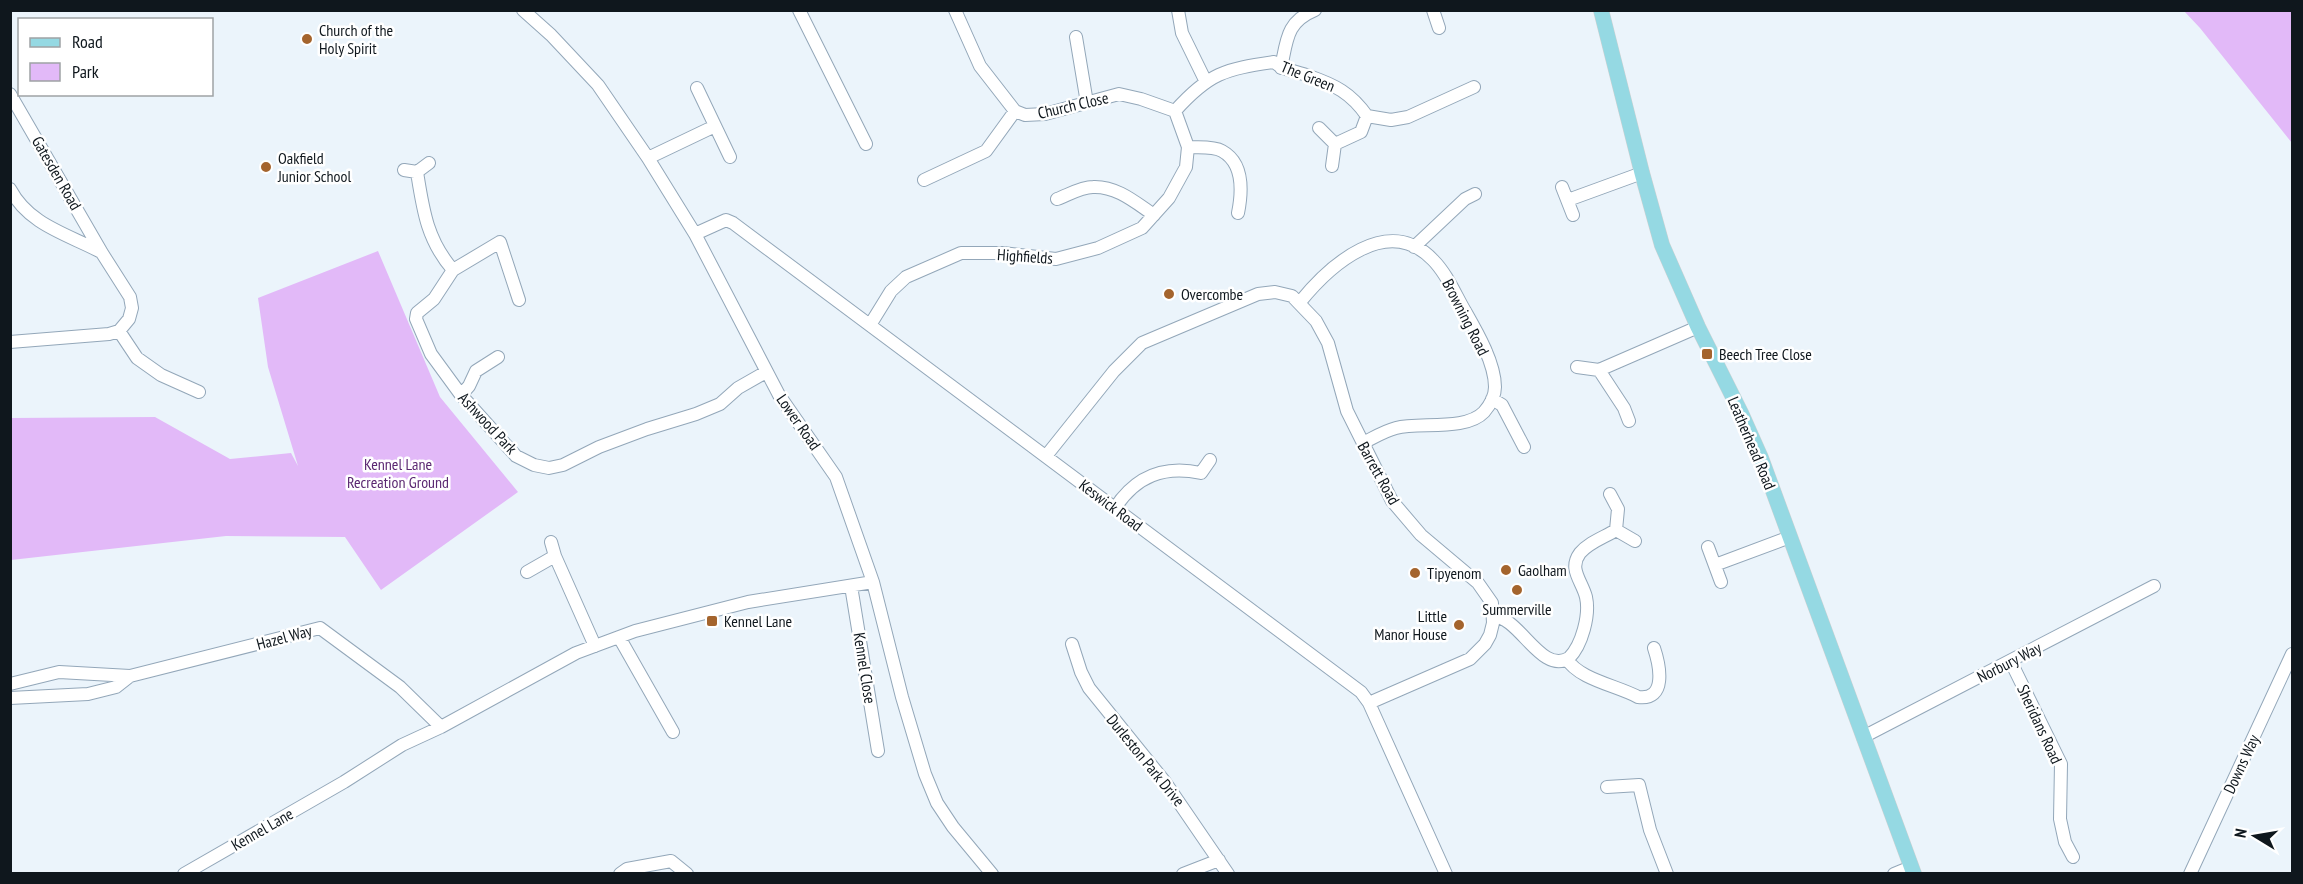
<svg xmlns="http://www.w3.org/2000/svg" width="2303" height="884" viewBox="0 0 2303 884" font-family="'PT Sans Narrow',sans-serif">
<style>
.green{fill:#e2b9f8}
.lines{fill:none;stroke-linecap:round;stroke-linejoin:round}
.minor-casing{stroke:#93a7b9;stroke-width:14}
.major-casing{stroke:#cfd1d2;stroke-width:16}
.minor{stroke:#fff;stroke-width:12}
.major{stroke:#95d9e3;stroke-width:15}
.poi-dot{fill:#a4642d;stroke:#fff;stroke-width:2}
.labels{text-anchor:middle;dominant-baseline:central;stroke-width:5;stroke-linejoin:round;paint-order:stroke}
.poi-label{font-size:16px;fill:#0f171d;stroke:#fff;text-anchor:start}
.street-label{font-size:16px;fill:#0f171d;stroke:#fff}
.park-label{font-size:16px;fill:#5b2872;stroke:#fff}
</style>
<rect width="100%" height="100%" fill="#ebf4fb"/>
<path class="green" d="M2184,11H2292V143L2200,28Z
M378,251L440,397L518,492L381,590L345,537L226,536L11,560V418L155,417L230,459L291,453L298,466L268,367L258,298Z"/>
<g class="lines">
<g class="minor-casing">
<path id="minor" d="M523,10L551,35L598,85L648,158L695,234L779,395L836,477L873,582L902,697L925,774L937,803L953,827L992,874
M799,10L866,144
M955,10L980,66L1015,111L1025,115L1045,114L1119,94L1141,99L1175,111
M1178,10L1182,33L1206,82
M1433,10L1439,28
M1076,37L1087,103
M1281,68C1287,40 1286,22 1315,10
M697,88L730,157
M10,94L102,253L130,297L132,308L129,319L119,331L109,334L10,342
M1175,111C1209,73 1225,69 1274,62C1284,71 1297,71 1309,76C1335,85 1351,93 1367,116L1391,120L1408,117L1474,87
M1319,128L1335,144
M1335,144L1361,132L1367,116
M1188,147C1198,148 1213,146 1222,151C1244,163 1242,193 1238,213
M648,158L715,126
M1332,166L1335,144
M404,170L417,172L429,163
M417,172C423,210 427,240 453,270
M924,180L986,151L1015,111
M1562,187L1573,215
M10,189C29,225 67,234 101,252
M1057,199C1068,195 1081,187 1093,187C1117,186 1136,203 1154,215
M1568,200L1642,173
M695,234L726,220L733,223L1361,692L1369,703L1446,874
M1414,247L1465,199L1475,194
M519,300L500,242L453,270L434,299L417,313L416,319L431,354L461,395L516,456L534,465L549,468L563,465L599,447L647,429L696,414L720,404L738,388L766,372
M1300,302C1330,265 1388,213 1433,260C1447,274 1455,294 1465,311C1477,332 1495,363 1495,387C1495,396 1490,405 1484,412C1466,431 1420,422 1396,428C1384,431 1373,438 1363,443
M870,325L891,291L906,277L961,253H1003L1056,259L1098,248L1142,228L1169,198L1186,167L1188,147L1175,111
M119,331L137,358L161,375L199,392
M1577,367L1599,370
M461,395L469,386L476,371L498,357
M1492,399L1502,405L1524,447
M1629,421L1624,408L1599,370L1698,327
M1046,456L1114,371L1142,343L1258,294L1275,292L1292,296L1316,321L1328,343L1347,411L1392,501L1421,535L1478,583L1492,603L1493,623L1490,635L1485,644L1470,659L1369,703
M1115,508C1136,476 1164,465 1201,473L1210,460
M1616,530L1635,541
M551,542L555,556
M1708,547L1721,582
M1715,565L1790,537
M527,572L555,556L595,646
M851,586L878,751
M1493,616C1520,617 1541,675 1569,658C1582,645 1590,615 1586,597C1582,581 1568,569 1580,553C1589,542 1605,537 1616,530L1618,509L1610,494
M619,637L673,732
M1072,644L1081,672L1089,688L1165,782L1228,874
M1567,659C1578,679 1618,686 1638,697C1667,701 1660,666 1654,648
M2011,662L2061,764L2060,819L2065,842L2073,857
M10,684L59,672L130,676L320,628L400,687L441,727
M10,698L88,694L116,687L130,676
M1863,737L2154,586
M1607,787L1639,785L1650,830L1667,874
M184,874L344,782L402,745L441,727L576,653L635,631L748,602L873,582
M620,874L627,869L671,861L687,874
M1183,874L1219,860
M1894,874L1911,867
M2190,874L2292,654"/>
</g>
<g class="major-casing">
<path id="major" d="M1601,10L1642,173L1662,245L1698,327L1741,413L1761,458L1914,874"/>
</g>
<use href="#minor" class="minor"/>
<use href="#major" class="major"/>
</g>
<g class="poi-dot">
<circle cx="307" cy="39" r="6"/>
<circle cx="266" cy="167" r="6"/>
<circle cx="1169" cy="294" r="6"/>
<rect x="1701" y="348" width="12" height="12" rx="3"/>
<circle cx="1506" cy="570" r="6"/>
<circle cx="1415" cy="573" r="6"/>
<circle cx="1517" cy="590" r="6"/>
<rect x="706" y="615" width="12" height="12" rx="3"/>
<circle cx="1459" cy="625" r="6"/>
</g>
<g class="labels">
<g class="poi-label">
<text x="319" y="30">Church of the<tspan x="319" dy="18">Holy Spirit</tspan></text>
<text x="278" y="158">Oakfield<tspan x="278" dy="18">Junior School</tspan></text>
<text x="1181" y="294">Overcombe</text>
<text x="1719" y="354">Beech Tree Close</text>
<text x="1518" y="570">Gaolham</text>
<text x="1427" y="573">Tipyenom</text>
<text x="1517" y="609" text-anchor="middle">Summerville</text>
<text x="1447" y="616" text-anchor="end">Little<tspan x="1447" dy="18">Manor House</tspan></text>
<text x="724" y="621">Kennel Lane</text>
</g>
<g class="street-label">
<text transform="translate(1308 76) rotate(22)">The Green</text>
<text transform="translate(1073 105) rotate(-13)">Church Close</text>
<text transform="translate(57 173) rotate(60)">Gatesden Road</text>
<text transform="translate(1025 256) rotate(4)">Highfields</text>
<text transform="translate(1466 317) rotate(63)">Browning Road</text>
<text transform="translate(799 422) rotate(55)">Lower Road</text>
<text transform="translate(488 423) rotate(47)">Ashwood Park</text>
<text transform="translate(1752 443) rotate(67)">Leatherhead Road</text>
<text transform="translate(1379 473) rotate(61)">Barrett Road</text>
<text transform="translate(1111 505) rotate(37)">Keswick Road</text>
<text transform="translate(284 637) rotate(-15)">Hazel Way</text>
<text transform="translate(2009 662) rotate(-27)">Norbury Way</text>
<text transform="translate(865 668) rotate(81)">Kennel Close</text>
<text transform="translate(2040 724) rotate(65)">Sheridans Road</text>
<text transform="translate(1146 760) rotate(51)">Durleston Park Drive</text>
<text transform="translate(2241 764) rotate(-65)">Downs Way</text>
<text transform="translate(262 829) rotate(-30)">Kennel Lane</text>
</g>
<g class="park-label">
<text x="398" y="464">Kennel Lane<tspan x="398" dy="18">Recreation Ground</tspan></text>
</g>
</g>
<rect width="2303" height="884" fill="none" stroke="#0f171d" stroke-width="24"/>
<rect x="18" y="18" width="195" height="78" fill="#ffffff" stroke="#9fa2a5" stroke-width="1.5"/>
<rect x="30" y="38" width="30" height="9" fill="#95d9e3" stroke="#9fa2a5" stroke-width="1.5"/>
<text x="72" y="48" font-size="18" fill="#0f171d">Road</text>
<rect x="30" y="63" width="30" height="18" fill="#e2b9f8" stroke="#9fa2a5" stroke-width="1.5"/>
<text x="72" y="78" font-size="18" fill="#0f171d">Park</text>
<g transform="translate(2255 836) rotate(281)" stroke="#ffffff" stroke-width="4.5" paint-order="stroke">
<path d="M0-4.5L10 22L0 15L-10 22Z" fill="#0f171d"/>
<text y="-9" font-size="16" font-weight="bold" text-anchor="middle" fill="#0f171d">N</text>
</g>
</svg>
